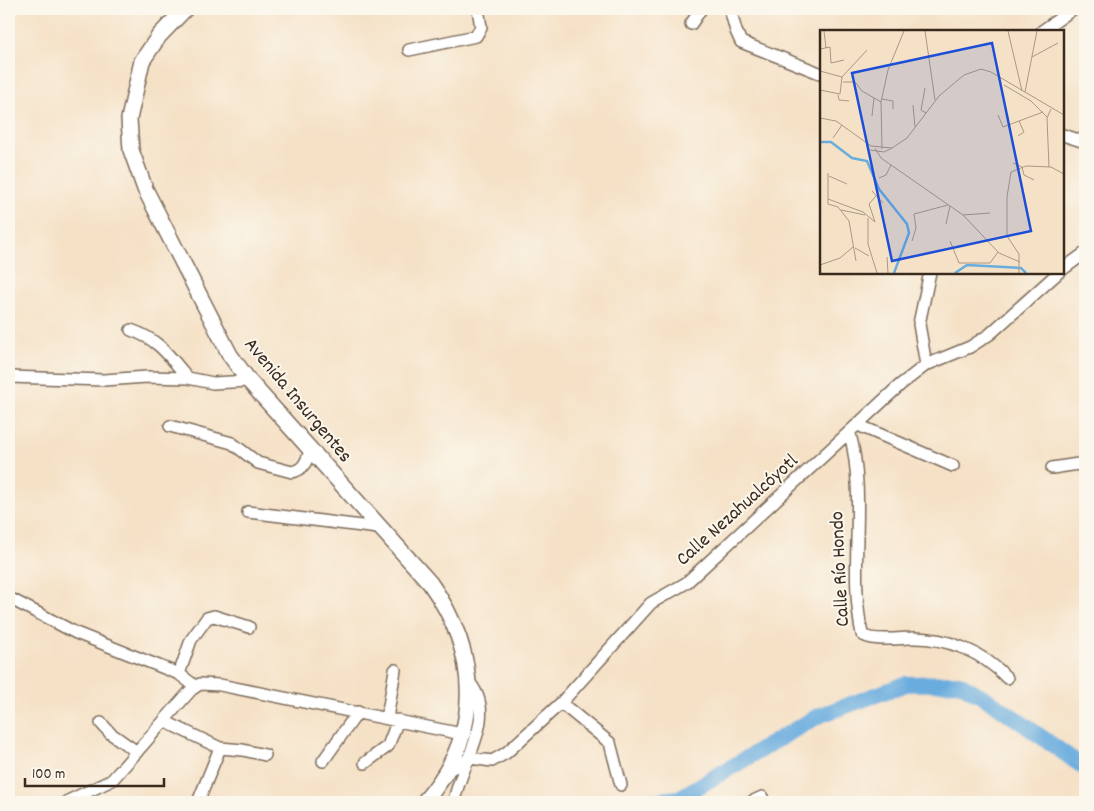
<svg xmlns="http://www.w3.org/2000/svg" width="1094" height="811" viewBox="0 0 1094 811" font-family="Dekko,sans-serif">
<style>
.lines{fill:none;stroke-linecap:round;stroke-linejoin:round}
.river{stroke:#69acde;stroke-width:16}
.minor-casing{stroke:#7c6a59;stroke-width:14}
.major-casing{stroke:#7c6a59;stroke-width:18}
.minor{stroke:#fff;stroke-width:11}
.major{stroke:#fff;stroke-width:15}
.labels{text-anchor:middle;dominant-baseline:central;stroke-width:4;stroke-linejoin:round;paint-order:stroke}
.street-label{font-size:20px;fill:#3b2a1e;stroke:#fbf7ec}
.inset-river{fill:none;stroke:#69acde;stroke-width:2.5}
.inset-road{fill:none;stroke:#ab9883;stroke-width:1}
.view{fill:#1d4ed8;fill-opacity:0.15;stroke:#1d4ed8;stroke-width:2.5}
.inset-edge{fill:none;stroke:#3b2a1e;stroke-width:2.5}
</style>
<rect width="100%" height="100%" fill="#fbf7ec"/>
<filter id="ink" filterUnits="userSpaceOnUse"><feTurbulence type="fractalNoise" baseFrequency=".02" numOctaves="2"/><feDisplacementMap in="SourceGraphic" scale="10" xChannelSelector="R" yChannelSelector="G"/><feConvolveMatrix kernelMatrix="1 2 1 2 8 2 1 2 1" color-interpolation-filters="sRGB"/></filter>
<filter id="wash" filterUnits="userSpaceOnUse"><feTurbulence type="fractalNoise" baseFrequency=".0096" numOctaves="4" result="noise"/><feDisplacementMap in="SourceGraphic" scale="20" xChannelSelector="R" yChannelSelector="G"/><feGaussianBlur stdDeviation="1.12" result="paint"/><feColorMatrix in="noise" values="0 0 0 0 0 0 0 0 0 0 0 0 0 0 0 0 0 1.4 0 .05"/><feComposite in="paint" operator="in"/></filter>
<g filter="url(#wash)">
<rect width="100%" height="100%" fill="#f5e1c6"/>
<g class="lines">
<path class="river" d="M642,802L679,798L818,716L906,684L959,683L995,704L1085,768"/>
</g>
</g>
<g filter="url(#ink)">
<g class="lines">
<g class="minor-casing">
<path id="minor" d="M730,9L736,31L741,42L822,74
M691,24L701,9
M1042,31L1073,9
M409,50L476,36L481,27L478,9
M1063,135L1085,142
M1063,269L1085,253
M131,330C160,340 169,356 188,378
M926,365L919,324L930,272
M9,377L104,380L147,377L188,378L213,383L249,381
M858,425L953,466
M170,426L232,443L258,463L292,472C304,470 307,460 311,449
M850,434C867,499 848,569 862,634C869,642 900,638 911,638C946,637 983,652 1007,678
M1052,468L1085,463
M248,512L378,528
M9,598L76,633L179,674L195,686
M179,674L191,640L207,618L214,616L249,627
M561,703L610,743L621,785
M387,718L395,670
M164,721L220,748L243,750L265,755
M101,723L110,733L137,752
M323,761L358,712
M365,763L388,746L398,720
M447,771L470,758L492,761L506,753L561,703L651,603L686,583L900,385L926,365L970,347L990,334L1059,272
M66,802L112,780L191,690L200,684L220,685L462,734
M198,802L220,748
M454,802C459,765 501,716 468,681
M751,802L762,797"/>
</g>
<g class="major-casing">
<path id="major" d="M185,9L159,36L142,61L129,119L131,150L145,189L230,355L249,381L430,583C480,654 484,734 424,802"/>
</g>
<use href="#minor" class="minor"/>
<use href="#major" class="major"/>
</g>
</g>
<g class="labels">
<g class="street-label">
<text transform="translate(297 401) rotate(50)">Avenida Insurgentes</text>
<text transform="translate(738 511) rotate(-42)">Calle Nezahualcóyotl</text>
<text transform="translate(841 569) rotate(-93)">Calle Río Hondo</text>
</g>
</g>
<g transform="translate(820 30)">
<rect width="244" height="244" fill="#f5e1c6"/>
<path class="inset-river" d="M0,112H11L32,128L47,131L59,159L87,194L89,203L74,243M135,243L147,235L201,238L206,243"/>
<path class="inset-road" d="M4,1L6,18M105,1L115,70M188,1L202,61M0,19L10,17L11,33L24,30M212,27L238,13M0,41L22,47M22,47L47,20M23,52H35L42,61L61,72M184,55L211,71L227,87M105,58L101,80L106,83M0,60L20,64L22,47M205,62L217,1M18,65L19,70L29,71M62,69L73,71V79M93,75L95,97M178,85L183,97L199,91M52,86L54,68M0,88L16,91L51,116L72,118L87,108L119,66L144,45L161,39L171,42L244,85M198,106L204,102L199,91L223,82M13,108L22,95M55,118L61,128L143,185L179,223L200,232M62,119L61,72L68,40L84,1M50,120L64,122L72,118M193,133L202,137L204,145L214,150M229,137L227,88L231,79M8,143V174L18,177L29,191L36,231M9,146L27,154M59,148L66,145L71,135M52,161L63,173M8,169L43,182L55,192L49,174L56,166M21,180L45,185M143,185L170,183M48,188V214L57,243M126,194L130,176M92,211L96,198L94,184L128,175M130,211L139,233H170L178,222M35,218L49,226M67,227L68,243M0,235L20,228L33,217M199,243V224L187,206V167L191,142L206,136L231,137L244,144"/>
<path class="view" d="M172,13L211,201L72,231L32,43Z"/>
<rect width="244" height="244" class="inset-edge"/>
</g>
<rect width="1094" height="811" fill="none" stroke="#fbf7ec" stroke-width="30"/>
<path d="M25 778v8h139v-8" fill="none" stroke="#3b2a1e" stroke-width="2.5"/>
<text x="32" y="778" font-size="15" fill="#3b2a1e" stroke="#fbf7ec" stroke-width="4" paint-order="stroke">100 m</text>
</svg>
